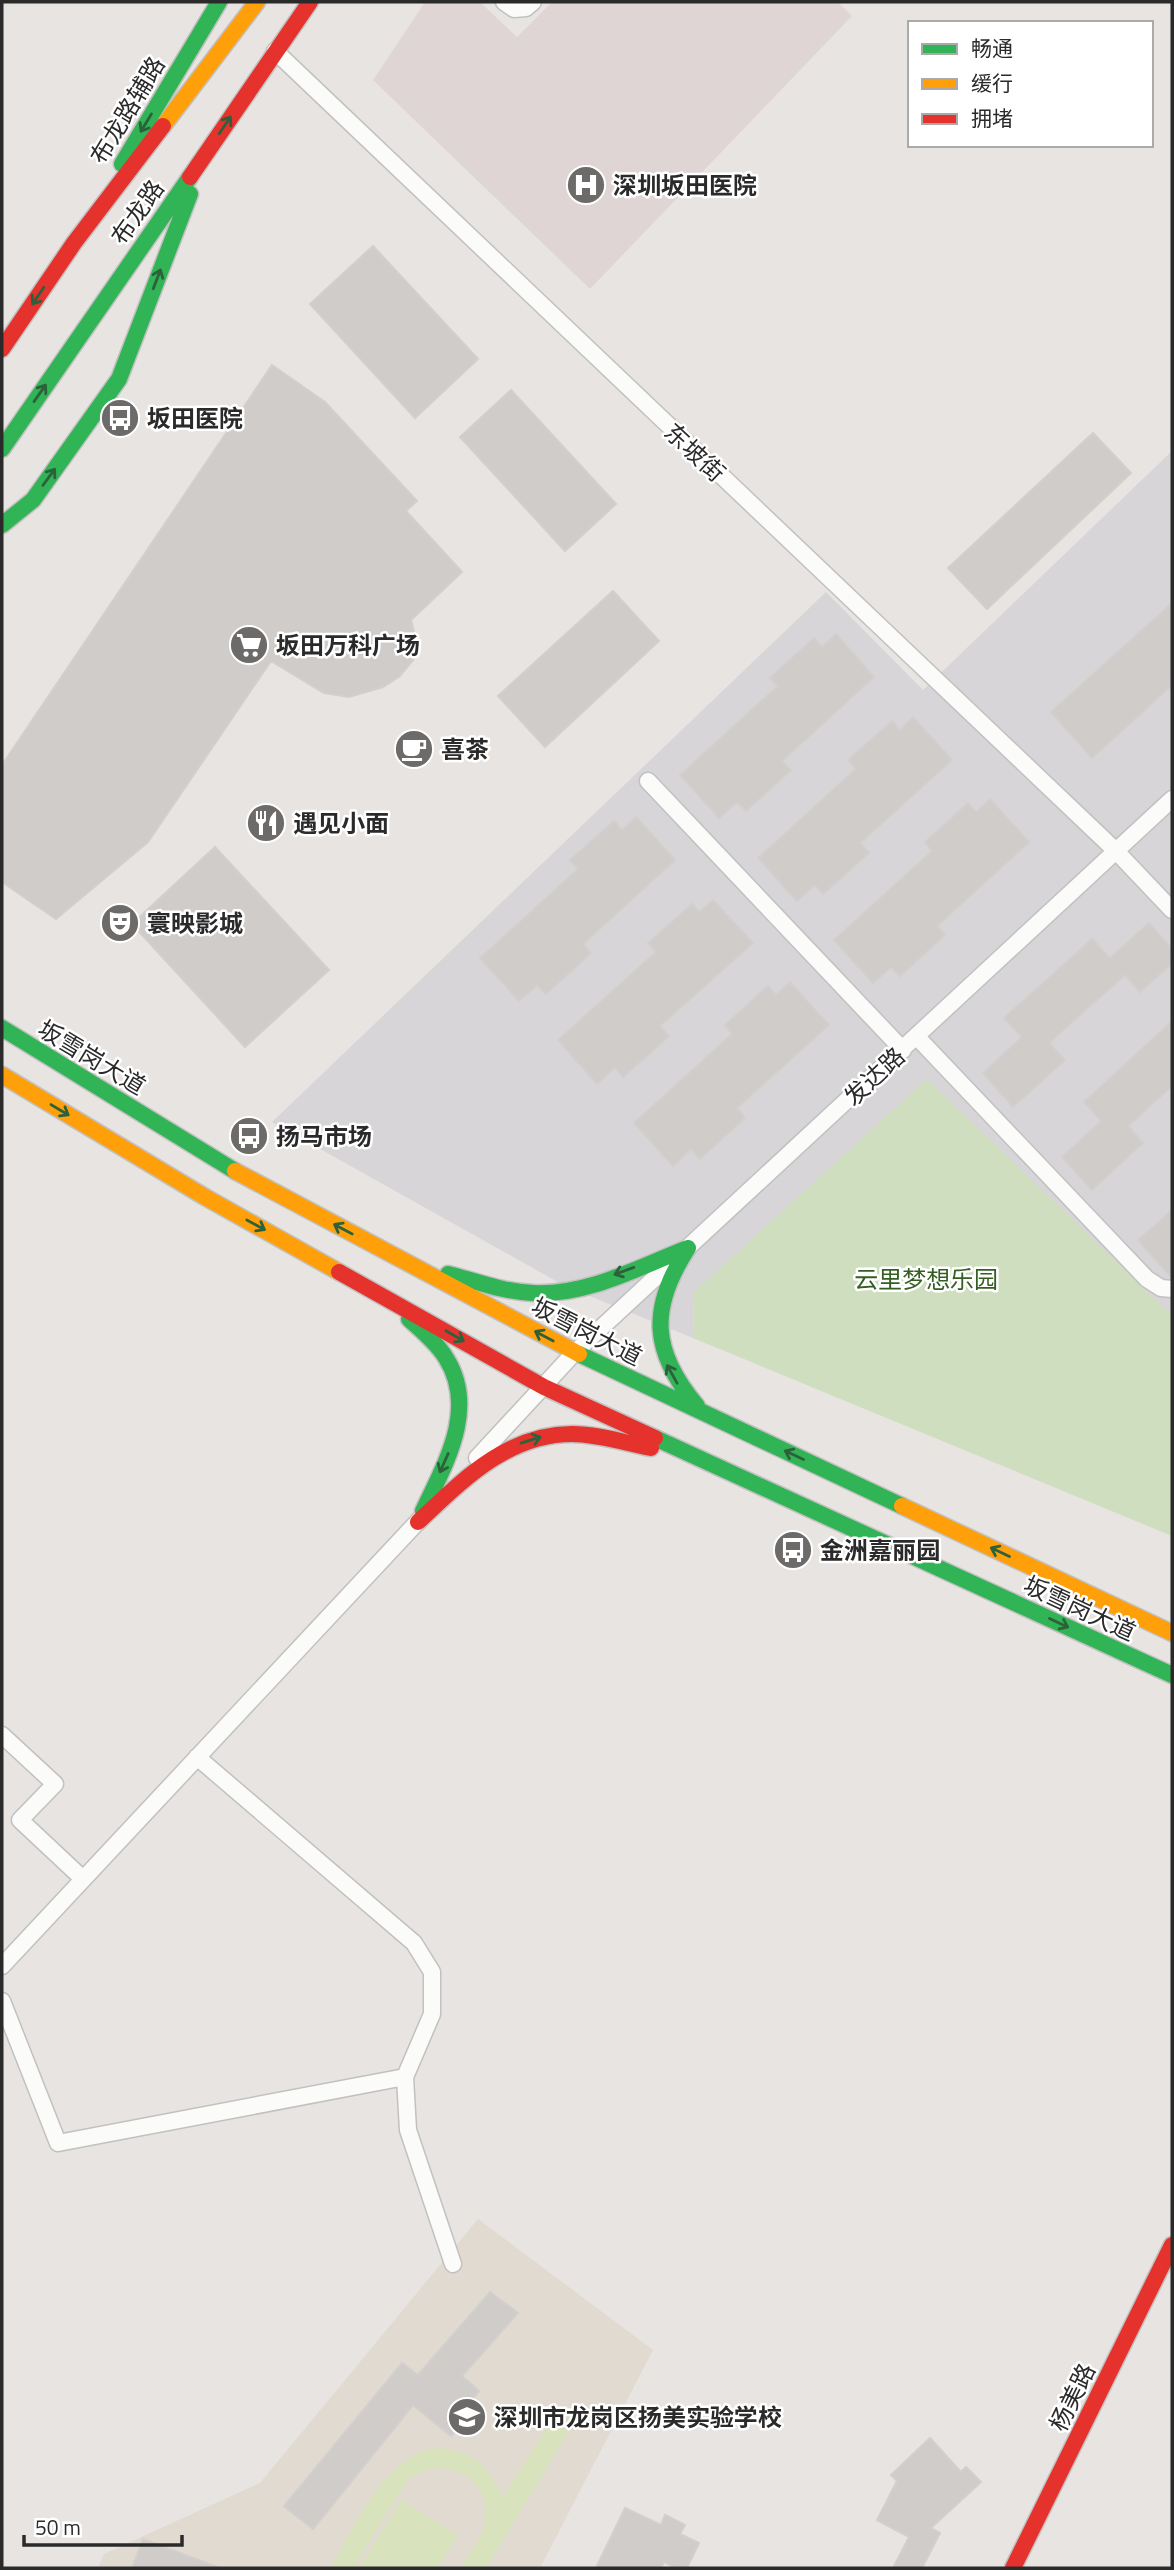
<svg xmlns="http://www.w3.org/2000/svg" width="1174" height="2570" viewBox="0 0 1174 2570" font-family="'Titillium Web','Noto Sans SC',sans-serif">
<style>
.industrial{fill:#d7d5d7}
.education{fill:#e1dad0}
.medical{fill:#e0d5d5}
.green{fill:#cedebe}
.pitch{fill:#d8e2bc}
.building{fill:#cfccca;stroke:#d2cfcd;stroke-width:2}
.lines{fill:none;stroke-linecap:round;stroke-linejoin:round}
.street-casing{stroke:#c2c1c1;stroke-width:19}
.fast-casing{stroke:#c2c1c1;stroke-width:19}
.slow-casing{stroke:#c2c1c1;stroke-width:19}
.jam-casing{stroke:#c2c1c1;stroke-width:19}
.path{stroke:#c3c3c2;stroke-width:3.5;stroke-dasharray:5 3.5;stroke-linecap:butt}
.street{stroke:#fbfbfa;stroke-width:16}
.fast{stroke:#30b455;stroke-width:16}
.slow{stroke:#ff9f0a;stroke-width:16}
.jam{stroke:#e5322d;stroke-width:16}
.oneway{stroke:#2c613b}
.labels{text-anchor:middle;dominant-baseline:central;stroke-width:5;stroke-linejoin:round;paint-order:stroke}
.street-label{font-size:24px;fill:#2a2a2a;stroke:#fff}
.poi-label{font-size:24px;font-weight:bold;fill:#2a2a2a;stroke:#fff;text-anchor:start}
.park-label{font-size:24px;fill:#355e23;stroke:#fff}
</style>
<rect width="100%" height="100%" fill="#e7e4e1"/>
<path class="industrial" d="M1172,451V1310L1168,1313L694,1292L693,1338L565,1286L272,1122L826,592L923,690Z"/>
<path class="education" d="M478,2219L653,2350L540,2568H98L104,2554L260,2483Z"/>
<path class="medical" d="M425,2H480L517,37L552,2H838L852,16L590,289L373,80Z"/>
<path class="green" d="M927,1079L1168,1312L1172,1310V1536L693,1338L694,1292Z"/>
<path class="pitch" d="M555,2414L573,2425L486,2568H460C470,2552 485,2534 486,2515C487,2471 439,2456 408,2480L353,2568H330C356,2526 390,2440 449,2449C478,2454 492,2473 503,2497Z
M401,2500L458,2535L438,2568H359Z"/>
<path class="building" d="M373,246L478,359L415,418L310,304Z
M272,365L325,402L417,501L406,511L462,572L411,620L416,640L413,660L400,676L383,687L349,697L324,693L271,661L148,842L56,919L2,882V765Z
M511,390L616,504L565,551L460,437Z
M1093,433L1131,473L987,609L948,568Z
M613,591L659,641L545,747L498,696Z
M1172,603V685L1092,758L1051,712Z
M836,634L874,677L782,761L791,770L746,811L737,802L719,818L680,775L778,686L770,678L814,638L822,647Z
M913,717L952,760L860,843L869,853L823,894L815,885L797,901L758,858L856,769L848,760L892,721L900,730Z
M990,799L1029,842L937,926L945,935L900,976L891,967L873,983L834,940L932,851L925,842L968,803L976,812Z
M636,817L675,860L583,944L591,953L546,994L537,985L519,1001L480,958L578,869L570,860L614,821L622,830Z
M215,847L329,970L245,1047L132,924Z
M713,900L753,943L660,1026L669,1036L623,1077L615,1067L597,1084L558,1040L656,952L648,943L692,904L699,912Z
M1149,923L1172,949V963L1140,992L1125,975L1049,1043L1065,1060L1013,1107L983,1073L1022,1037L1004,1018L1092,939L1110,958Z
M790,982L829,1025L737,1108L745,1118L700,1159L691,1149L673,1166L634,1123L732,1034L725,1025L768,986L776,995Z
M1172,1021V1086L1128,1126L1143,1143L1092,1190L1062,1157L1101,1121L1084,1102Z
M1172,1210V1278L1138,1240Z
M490,2292L518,2313L462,2376L479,2391L465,2408L470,2413L451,2436L413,2405L313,2529L284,2506L402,2363L418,2375Z
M930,2438L961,2472L966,2467L981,2482L931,2528L940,2533L922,2568H893L909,2537L877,2520L897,2481L891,2475Z
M625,2508L661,2525L665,2515L685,2525L680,2534L699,2543L687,2568H676L664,2562L661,2568H596Z
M143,2539L217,2567L216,2568H132Z"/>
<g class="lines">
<g class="street-casing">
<path id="street" d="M504,2L514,9L526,8L533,2
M275,51L1116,851L1172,910
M648,781L903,1050
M917,1037L1147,1279L1161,1288L1172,1289
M477,1458L575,1352L1172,799
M2,1735L55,1784L20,1820L83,1879
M197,1757L414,1943L432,1972V2014L405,2077L408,2130L453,2264
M2,1966L424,1515
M2,2001L58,2143L405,2077"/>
</g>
<g class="fast-casing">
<path id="fast" d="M122,164L219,2
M2,449L190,177
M2,525L33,500L119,379L190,194
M2,1028L235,1171
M688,1248C649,1308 651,1351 697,1406
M448,1274C476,1281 504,1292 533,1293C587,1296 639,1267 688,1248
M409,1319C422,1331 437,1343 446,1358C478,1409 445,1464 423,1511
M579,1354L902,1506
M655,1438L1172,1675"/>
</g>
<g class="slow-casing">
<path id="slow" d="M163,126L257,2
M2,1075L205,1197L339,1272
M235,1171L579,1354
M902,1506L1172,1633"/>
</g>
<g class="jam-casing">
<path id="jam" d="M190,177L310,2
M2,349L74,243L163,126
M339,1272L544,1387L655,1438
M418,1522C462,1481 507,1434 572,1434C598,1434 625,1443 651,1448
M1013,2568L1172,2245"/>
</g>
<path class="path" d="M1171,1703H1172"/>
<use href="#street" class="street"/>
<use href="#fast" class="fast"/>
<use href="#slow" class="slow"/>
<use href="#jam" class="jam"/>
</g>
<defs><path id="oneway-shaft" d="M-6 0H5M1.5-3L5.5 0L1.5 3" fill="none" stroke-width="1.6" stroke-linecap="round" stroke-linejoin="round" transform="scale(1.75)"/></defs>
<g class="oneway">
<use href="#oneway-shaft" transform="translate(146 123) rotate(121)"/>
<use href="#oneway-shaft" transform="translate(225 125) rotate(-56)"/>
<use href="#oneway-shaft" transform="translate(157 279) rotate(-69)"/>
<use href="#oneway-shaft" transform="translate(38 296) rotate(124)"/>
<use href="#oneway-shaft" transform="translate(40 393) rotate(-55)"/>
<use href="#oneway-shaft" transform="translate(49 477) rotate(-54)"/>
<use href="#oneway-shaft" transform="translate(60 1110) rotate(31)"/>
<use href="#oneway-shaft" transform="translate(256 1225) rotate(29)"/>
<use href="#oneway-shaft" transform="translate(343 1229) rotate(-152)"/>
<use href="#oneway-shaft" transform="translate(624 1271) rotate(160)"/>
<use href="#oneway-shaft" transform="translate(455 1336) rotate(30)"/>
<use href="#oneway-shaft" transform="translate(544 1336) rotate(-152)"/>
<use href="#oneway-shaft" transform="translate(672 1374) rotate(-119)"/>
<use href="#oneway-shaft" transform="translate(531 1440) rotate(-17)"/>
<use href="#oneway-shaft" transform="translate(794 1455) rotate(-155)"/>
<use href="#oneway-shaft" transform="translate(444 1463) rotate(114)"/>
<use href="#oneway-shaft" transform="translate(1000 1552) rotate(-155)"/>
<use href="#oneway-shaft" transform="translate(1059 1623) rotate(25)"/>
</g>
<defs>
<g id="hospital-disc" transform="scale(2.0125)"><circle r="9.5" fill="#6c6b6a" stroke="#fff"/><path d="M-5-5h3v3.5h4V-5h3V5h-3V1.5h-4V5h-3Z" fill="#fff"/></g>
<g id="bus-disc" transform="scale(2.0125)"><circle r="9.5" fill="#6c6b6a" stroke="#fff"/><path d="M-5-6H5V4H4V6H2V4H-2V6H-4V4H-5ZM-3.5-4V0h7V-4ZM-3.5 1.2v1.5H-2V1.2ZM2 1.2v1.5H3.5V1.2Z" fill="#fff"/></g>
<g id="supermarket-disc" transform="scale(2.0125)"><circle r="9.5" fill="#6c6b6a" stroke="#fff"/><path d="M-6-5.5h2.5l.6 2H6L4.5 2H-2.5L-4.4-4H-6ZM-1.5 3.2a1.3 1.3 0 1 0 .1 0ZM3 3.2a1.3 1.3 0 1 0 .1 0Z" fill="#fff"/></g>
<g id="cafe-disc" transform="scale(2.0125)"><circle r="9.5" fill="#6c6b6a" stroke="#fff"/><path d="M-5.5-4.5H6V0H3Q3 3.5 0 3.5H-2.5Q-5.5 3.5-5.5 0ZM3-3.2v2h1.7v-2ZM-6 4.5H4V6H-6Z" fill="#fff"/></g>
<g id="restaurant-disc" transform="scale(2.0125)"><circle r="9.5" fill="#6c6b6a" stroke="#fff"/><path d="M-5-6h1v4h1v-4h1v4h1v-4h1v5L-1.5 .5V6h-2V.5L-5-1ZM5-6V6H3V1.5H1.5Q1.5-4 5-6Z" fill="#fff"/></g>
<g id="theatre-disc" transform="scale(2.0125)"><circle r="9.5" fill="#6c6b6a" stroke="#fff"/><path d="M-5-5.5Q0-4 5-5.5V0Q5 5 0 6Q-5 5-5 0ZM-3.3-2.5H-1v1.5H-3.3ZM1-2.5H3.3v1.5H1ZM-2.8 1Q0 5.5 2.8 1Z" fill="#fff"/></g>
<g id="school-disc" transform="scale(2.0125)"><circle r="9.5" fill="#6c6b6a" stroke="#fff"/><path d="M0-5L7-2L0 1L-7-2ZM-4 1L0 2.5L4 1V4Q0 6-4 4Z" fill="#fff"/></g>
</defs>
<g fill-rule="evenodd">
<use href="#hospital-disc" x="586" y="185"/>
<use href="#bus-disc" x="120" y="418"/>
<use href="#supermarket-disc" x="249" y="645"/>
<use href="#cafe-disc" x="414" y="749"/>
<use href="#restaurant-disc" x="266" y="823"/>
<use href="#theatre-disc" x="120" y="923"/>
<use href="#bus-disc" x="249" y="1136"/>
<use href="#bus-disc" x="793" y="1550"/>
<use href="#school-disc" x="467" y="2417"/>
</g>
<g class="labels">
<g class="street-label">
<text transform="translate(127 110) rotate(-59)">布龙路辅路</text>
<text transform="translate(137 212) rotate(-55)">布龙路</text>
<text transform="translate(695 452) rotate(43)">东坡街</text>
<text transform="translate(92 1057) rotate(31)">坂雪岗大道</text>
<text transform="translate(874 1076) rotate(-43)">发达路</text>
<text transform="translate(587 1331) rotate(27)">坂雪岗大道</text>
<text transform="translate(1080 1608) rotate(25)">坂雪岗大道</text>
<text transform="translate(1072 2397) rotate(-64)">杨美路</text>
</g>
<g class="poi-label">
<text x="613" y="185">深圳坂田医院</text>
<text x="147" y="418">坂田医院</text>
<text x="276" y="645">坂田万科广场</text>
<text x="441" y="749">喜茶</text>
<text x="293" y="823">遇见小面</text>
<text x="147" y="923">寰映影城</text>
<text x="276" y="1136">扬马市场</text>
<text x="820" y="1550">金洲嘉丽园</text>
<text x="494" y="2417">深圳市龙岗区扬美实验学校</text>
</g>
<g class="park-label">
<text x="926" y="1279">云里梦想乐园</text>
</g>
</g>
<rect width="1174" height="2570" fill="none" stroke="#2a2a2a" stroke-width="7"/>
<rect x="908" y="21" width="245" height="126" fill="#ffffff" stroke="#aaaaaa" stroke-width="2"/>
<rect x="922" y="44" width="35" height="10" fill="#30b455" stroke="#aaaaaa" stroke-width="2"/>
<text x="971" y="56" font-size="21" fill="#2a2a2a">畅通</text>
<rect x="922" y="79" width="35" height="10" fill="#ff9f0a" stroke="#aaaaaa" stroke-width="2"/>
<text x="971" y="91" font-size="21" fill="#2a2a2a">缓行</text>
<rect x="922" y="114" width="35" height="10" fill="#e5322d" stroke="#aaaaaa" stroke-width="2"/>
<text x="971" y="126" font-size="21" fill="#2a2a2a">拥堵</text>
<path d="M24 2535v10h158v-10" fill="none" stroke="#2a2a2a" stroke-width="3.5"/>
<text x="35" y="2535" font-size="21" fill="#2a2a2a" stroke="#ffffff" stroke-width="5" paint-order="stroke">50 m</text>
</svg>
